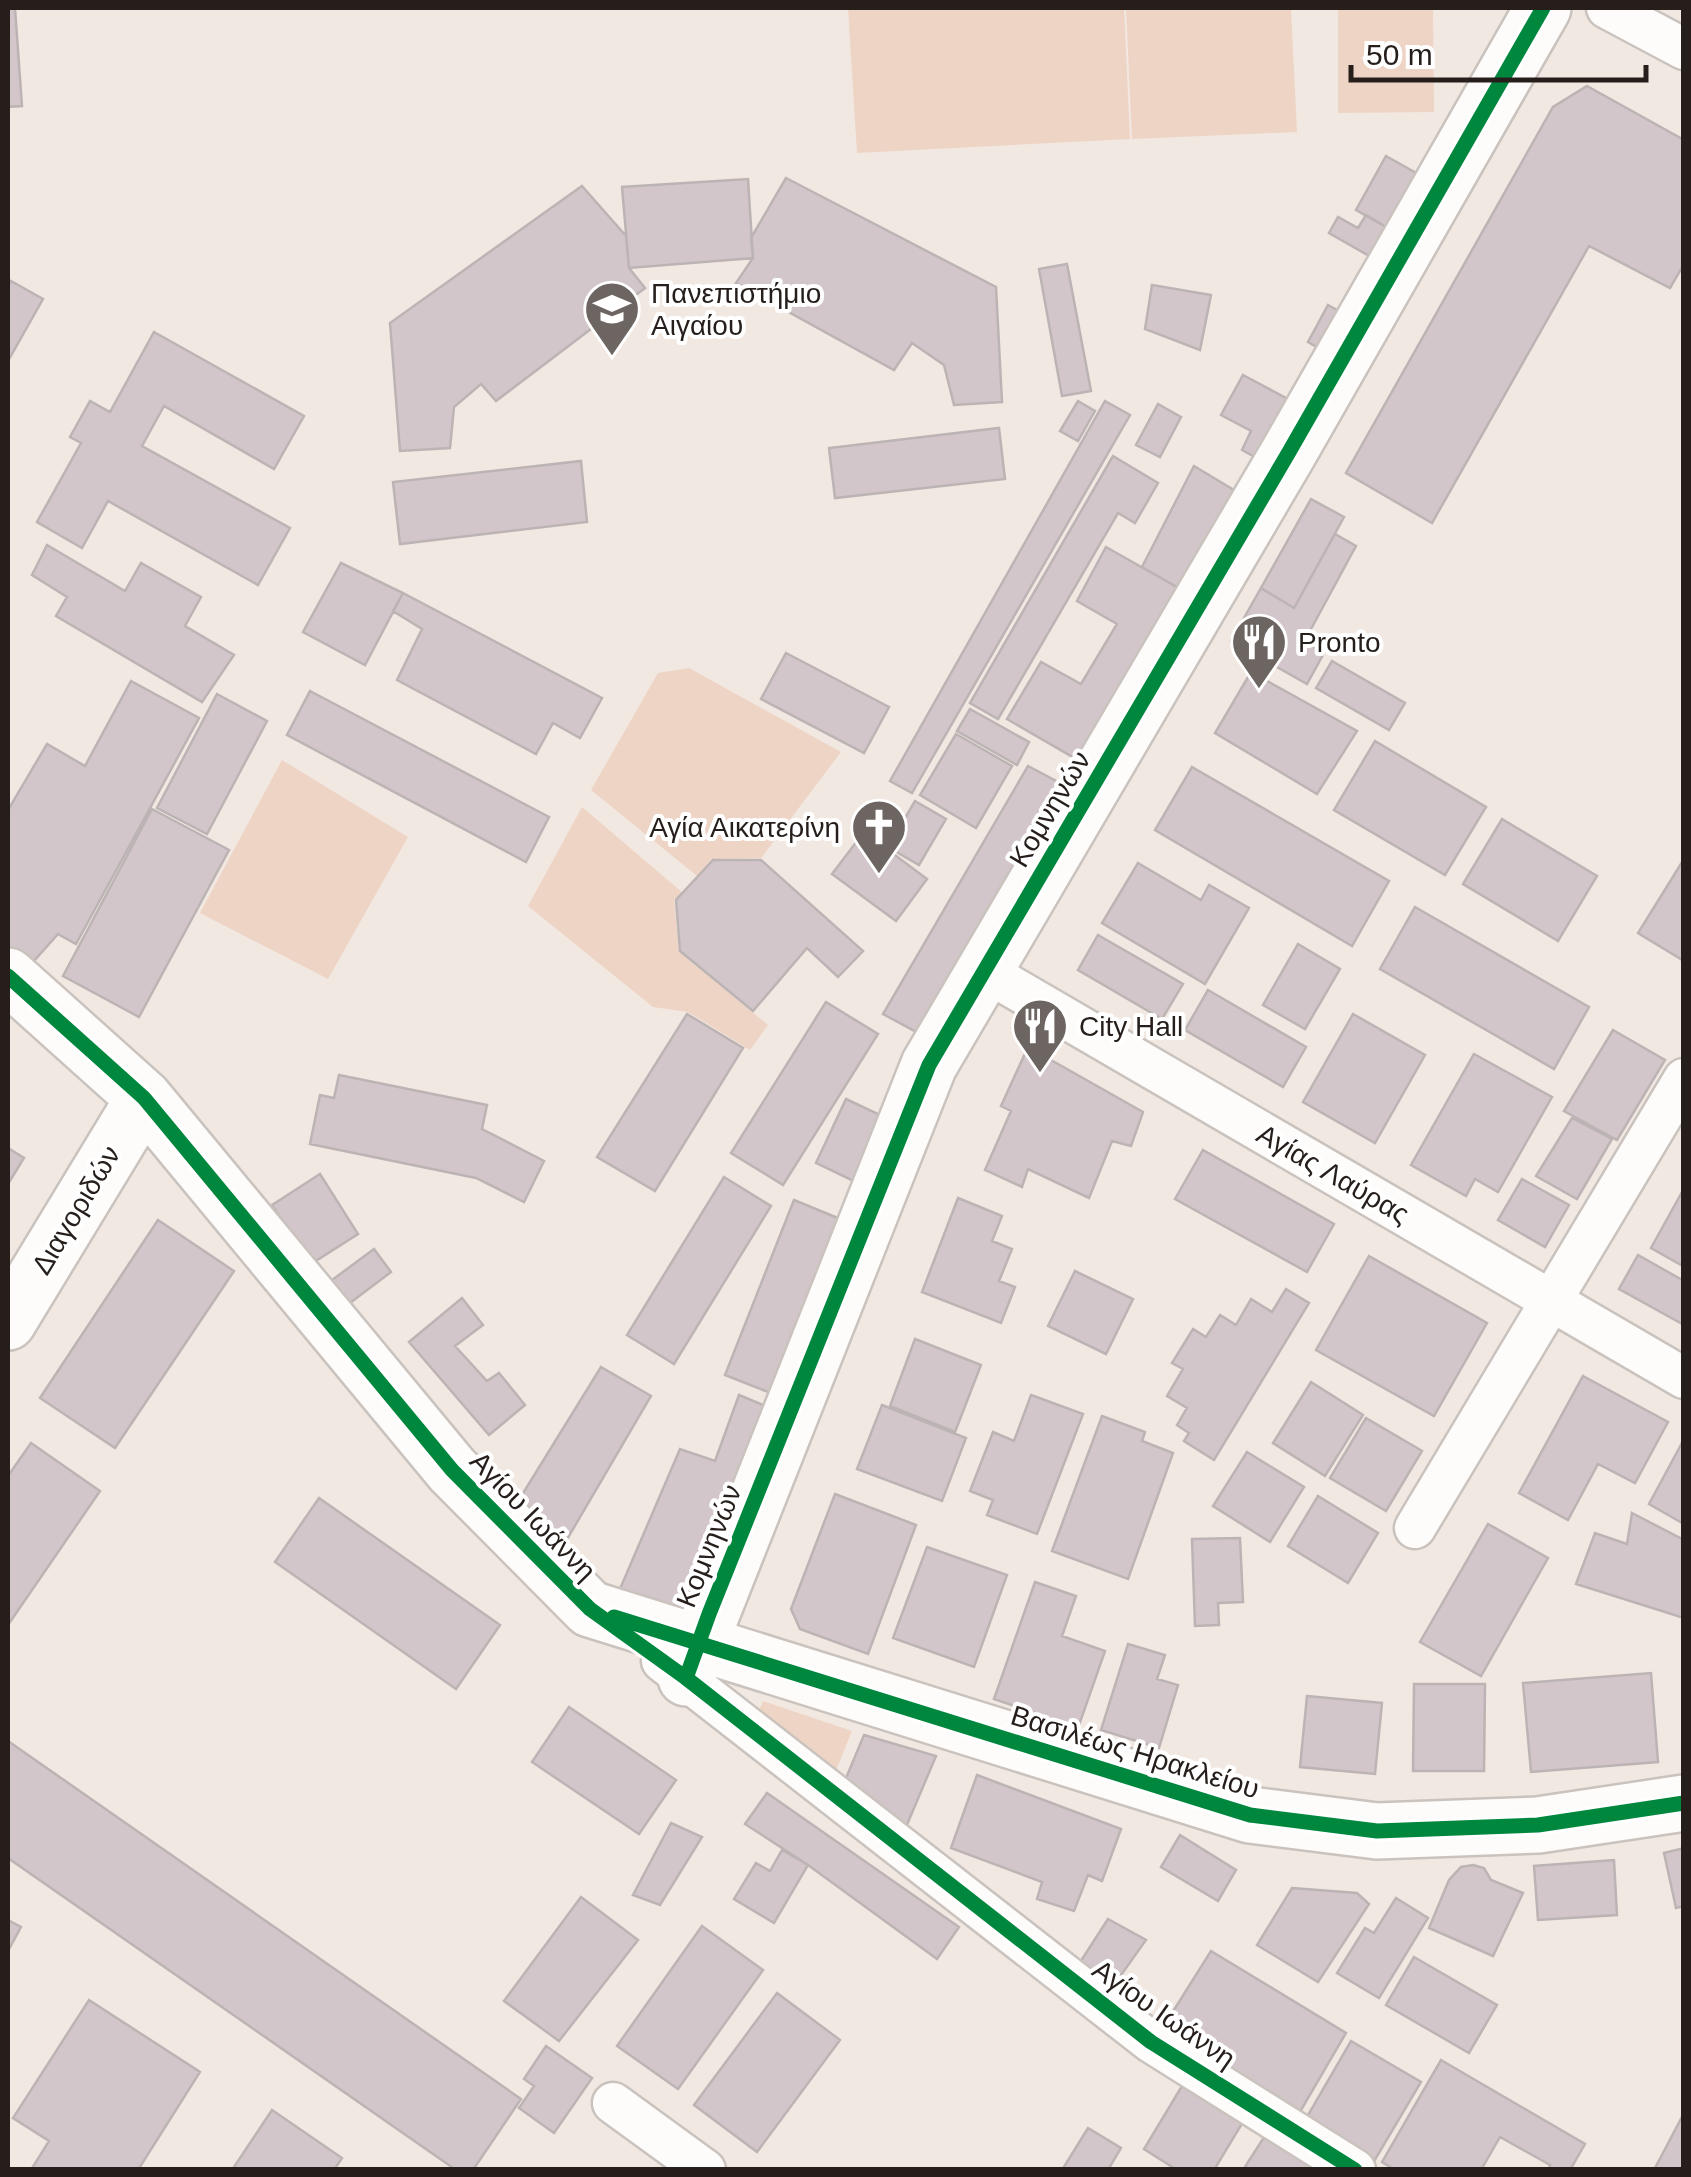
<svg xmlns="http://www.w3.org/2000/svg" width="1691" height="2177" viewBox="0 0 1691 2177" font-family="Helvetica,sans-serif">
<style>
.green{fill:#eed4c4}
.building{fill:#d3c6ca;stroke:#bcb4b4;stroke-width:2.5}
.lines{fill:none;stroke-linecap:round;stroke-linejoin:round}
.street-casing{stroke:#c9c2bd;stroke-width:45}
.secondary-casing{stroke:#c9c2bd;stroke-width:60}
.street{stroke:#fdfcfb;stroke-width:40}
.secondary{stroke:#fdfcfb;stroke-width:55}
.cycleway-casing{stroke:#fff;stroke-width:21}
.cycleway{stroke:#00873e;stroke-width:15}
.labels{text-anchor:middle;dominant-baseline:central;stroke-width:8;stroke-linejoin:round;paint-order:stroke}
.poi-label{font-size:28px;fill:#251e1b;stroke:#fff;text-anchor:start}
.street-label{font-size:28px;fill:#251e1b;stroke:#fff}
</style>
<rect width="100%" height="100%" fill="#f2e8e2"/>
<path class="green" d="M848,8H1124L1130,139L857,153Z
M1126,8H1291L1297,132L1132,139Z
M1338,8H1433L1434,112L1338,113Z
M689,668L841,752L761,858L712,859L697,876L591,790L658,673Z
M282,760L408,837L328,979L200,913Z
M582,807L683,893L674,900L679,952L768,1025L750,1050L688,1012L653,1007L528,906Z
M763,1701L852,1731L833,1778L754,1723Z"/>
<path class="building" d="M8,8H15L22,106L8,107Z
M1587,86L1684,140V264L1670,288L1589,246L1432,523L1346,473L1553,107Z
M1386,156L1425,178L1395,232L1356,210Z
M786,178L996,287L1002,402L954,405L944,365L912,343L894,370L736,283L753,258L751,238Z
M748,179L753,258L629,268L622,187Z
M582,186L626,236L629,268L645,288L496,401L481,384L454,407L450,448L400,451L390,323Z
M1366,215L1395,232L1378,261L1329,233L1338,217L1358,228Z
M1067,264L1091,391L1062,396L1039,269Z
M11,281L43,299L8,361V287Z
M1152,285L1211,295L1200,350L1145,329Z
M1328,305L1357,321L1336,358L1308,342Z
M154,332L304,416L274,469L164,406L142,446L290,528L258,585L108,501L82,548L37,522L81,443L70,437L90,401L110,412Z
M1243,375L1299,405L1268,464L1242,450L1251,431L1221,415Z
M1078,401L1095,411L1078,441L1060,431Z
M1105,401L1130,415L912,793L890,781Z
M1158,404L1181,417L1160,457L1136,445Z
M999,428L1005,479L835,498L829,448Z
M1113,456L1158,483L1135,523L1118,513L998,719L970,703Z
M581,461L587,522L400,544L393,482Z
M1194,466L1252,501L1196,598L1142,567Z
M1311,499L1344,517L1294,608L1261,588Z
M1335,534L1356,546L1304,642L1324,653L1307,684L1231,641L1261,588L1294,608Z
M47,545L125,591L141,563L201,597L185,626L234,655L202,702L56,616L67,597L32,575Z
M1106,547L1196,598L1095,770L1007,719L1041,662L1081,684L1117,624L1077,601Z
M341,563L403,593L365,665L303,632Z
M403,593L602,698L580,738L553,723L536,754L397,680L422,629L393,611Z
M786,653L889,707L864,753L761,699Z
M1332,661L1405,703L1389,730L1316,688Z
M1251,672L1357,731L1317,794L1215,733Z
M131,681L199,718L76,944L58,934L25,971L8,950V810L47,744L85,766Z
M310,691L549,817L526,862L287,735Z
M217,694L267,721L207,834L157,808Z
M970,709L1029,742L1017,765L957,731Z
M956,734L1012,766L976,828L920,795Z
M1375,741L1486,807L1445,875L1334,810Z
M1028,766L1077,792L933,1041L883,1014Z
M1192,767L1389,881L1352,946L1155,830Z
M915,801L946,819L919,865L888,847Z
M152,809L229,850L139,1017L63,976Z
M1502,819L1597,876L1558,941L1463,884Z
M864,832L927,879L896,921L832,874Z
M1684,859V961L1638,933Z
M713,860H761L863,951L838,977L807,948L753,1011L680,951L676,900Z
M1138,863L1201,900L1209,885L1249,908L1205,984L1102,923Z
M1415,907L1589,1007L1554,1069L1380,969Z
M1098,935L1183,984L1162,1019L1078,970Z
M1298,944L1340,969L1305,1029L1263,1005Z
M1208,990L1306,1047L1283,1087L1185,1030Z
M826,1002L878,1034L783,1185L731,1153Z
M687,1014L743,1048L655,1191L597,1157Z
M1353,1014L1425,1055L1375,1143L1303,1102Z
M1613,1030L1665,1060L1617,1140L1564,1111Z
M1028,1047L1143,1112L1131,1146L1112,1141L1089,1198L1028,1169L1022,1187L985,1170L1011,1111L1001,1106Z
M1474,1054L1552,1097L1498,1192L1475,1179L1466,1196L1411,1165Z
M339,1075L487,1105L482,1129L544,1161L524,1202L476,1178L310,1144L320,1095L334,1098Z
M846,1099L895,1122L864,1186L816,1163Z
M1572,1118L1612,1139L1577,1199L1536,1176Z
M8,1148L24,1158L8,1184Z
M1203,1150L1334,1224L1307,1272L1175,1199Z
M320,1174L358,1234L311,1264L272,1205Z
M724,1177L771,1206L674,1364L627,1335Z
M1522,1179L1569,1205L1545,1247L1498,1220Z
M1682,1192L1684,1262L1681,1265L1651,1248Z
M958,1198L1002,1216L992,1241L1012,1249L999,1281L1015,1287L1001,1323L922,1292Z
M794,1200L850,1223L781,1397L725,1375Z
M158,1220L234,1271L115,1448L40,1398Z
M374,1249L391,1272L342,1309L324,1286Z
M1638,1255L1684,1281V1325L1619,1289Z
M1369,1256L1487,1323L1434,1416L1316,1350Z
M1075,1271L1133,1299L1106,1354L1048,1326Z
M1286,1289L1309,1303L1214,1460L1184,1441L1189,1433L1177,1425L1187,1408L1167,1396L1183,1369L1172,1363L1193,1329L1206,1337L1220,1315L1236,1325L1251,1299L1272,1312Z
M462,1298L483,1325L455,1346L487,1381L499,1373L525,1405L489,1435L409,1342Z
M915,1339L981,1365L955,1432L890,1406Z
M601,1367L651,1396L559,1553L512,1511Z
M1583,1376L1668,1422L1635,1483L1598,1464L1568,1520L1519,1493Z
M1311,1382L1363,1415L1325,1476L1273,1443Z
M739,1395L768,1407L691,1603L674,1611L617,1596L680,1449L715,1461Z
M1031,1395L1083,1414L1037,1534L987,1515L993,1500L970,1491L993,1432L1014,1441Z
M882,1405L966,1438L942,1501L857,1469Z
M1102,1416L1145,1432L1142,1441L1173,1453L1128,1579L1052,1551Z
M1366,1418L1422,1451L1386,1511L1330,1478Z
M1683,1441H1684V1524L1649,1504Z
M31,1443L100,1491L8,1625V1476Z
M1247,1452L1304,1487L1270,1542L1213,1506Z
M835,1494L916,1525L868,1654L800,1629L791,1609Z
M1318,1496L1378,1533L1348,1583L1288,1546Z
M319,1498L500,1625L456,1689L275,1562Z
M1632,1513L1684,1540V1618L1576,1584L1595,1533L1627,1544Z
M1488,1524L1548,1558L1481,1676L1420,1642Z
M1240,1538L1243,1602L1218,1603L1219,1625L1195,1626L1192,1539Z
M927,1547L1007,1575L974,1667L893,1638Z
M1035,1582L1076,1596L1062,1636L1105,1651L1078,1728L994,1699Z
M1128,1644L1165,1655L1157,1679L1178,1685L1159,1748L1101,1730Z
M1651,1673L1658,1762L1531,1772L1523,1683Z
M1414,1684H1485L1484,1771H1413Z
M1307,1696L1382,1703L1375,1774L1300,1767Z
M569,1707L676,1780L639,1834L532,1762Z
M864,1735L936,1756L906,1827L844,1783Z
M8,1741L521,2099L473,2170H456L8,1858Z
M977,1775L1121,1829L1102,1881L1088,1875L1074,1911L1037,1899L1042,1882L951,1848Z
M767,1793L959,1927L937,1959L808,1865L745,1824Z
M671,1823L702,1837L660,1905L633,1895Z
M1180,1835L1236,1870L1218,1901L1161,1867Z
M1684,1848V1906L1676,1908L1664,1853Z
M782,1850L808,1865L774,1923L734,1899L756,1863L770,1871Z
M1614,1860L1617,1915L1538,1920L1534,1866Z
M1473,1865L1484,1868L1491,1880L1523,1893L1493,1956L1429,1928L1449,1880L1461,1867Z
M1292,1888L1357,1893L1369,1904L1318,1982L1257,1945Z
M581,1897L638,1940L559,2041L504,2001Z
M1396,1898L1428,1918L1379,1998L1337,1973L1365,1928L1374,1933Z
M1108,1919L1146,1940L1109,1992L1077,1967Z
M8,1920L21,1927L8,1951Z
M702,1926L763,1970L678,2089L617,2046Z
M1211,1951L1346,2033L1297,2117L1191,2054L1167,2021Z
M1414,1957L1497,2005L1469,2053L1386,2005Z
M777,1993L840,2040L757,2152L694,2105Z
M89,2000L200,2072L138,2170H31L49,2141L13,2118Z
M1351,2041L1421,2082L1373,2163L1304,2122Z
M546,2046L592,2078L554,2133L519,2108L534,2086L524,2079Z
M1441,2060L1585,2144L1570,2170H1548L1550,2165L1500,2137L1481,2170H1395L1382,2162Z
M1182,2086L1243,2122L1214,2170H1177L1144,2149Z
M272,2110L342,2158L334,2170H232Z
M1684,2113V2170H1654Z
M1088,2128L1121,2148L1108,2170H1062Z
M1268,2131L1328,2170H1243Z"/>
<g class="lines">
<g class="street-casing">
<path id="street" d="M1607,8L1684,49
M983,970L1684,1378
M1415,1528L1684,1079
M662,1661L1151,2042L1355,2170
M613,2103L705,2170"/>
</g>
<g class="secondary-casing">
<path id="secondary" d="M8,976L144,1098L452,1470L590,1609L1250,1815L1377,1831L1538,1825L1684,1803
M8,1322L144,1098
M686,1678L929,1065L1289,452L1543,8"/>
</g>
<use href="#street" class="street"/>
<use href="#secondary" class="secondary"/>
<g class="cycleway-casing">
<path id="cycleway" d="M8,976L144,1098L452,1470L590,1609L686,1678L1151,2042L1355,2170
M614,1617L1250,1815L1377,1831L1538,1825L1684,1803
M686,1678L709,1614L929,1065L1289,452L1543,8"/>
</g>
<use href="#cycleway" class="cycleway"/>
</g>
<defs>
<g id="university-pin" transform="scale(2.875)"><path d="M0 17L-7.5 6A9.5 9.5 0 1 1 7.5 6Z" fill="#6d6561" stroke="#fff"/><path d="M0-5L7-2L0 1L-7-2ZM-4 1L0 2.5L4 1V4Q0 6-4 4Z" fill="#fff"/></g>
<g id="restaurant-pin" transform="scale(2.875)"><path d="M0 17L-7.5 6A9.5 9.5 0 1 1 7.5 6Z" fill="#6d6561" stroke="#fff"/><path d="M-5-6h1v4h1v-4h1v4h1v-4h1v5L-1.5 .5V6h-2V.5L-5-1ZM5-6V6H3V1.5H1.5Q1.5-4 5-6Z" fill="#fff"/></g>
<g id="church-pin" transform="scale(2.875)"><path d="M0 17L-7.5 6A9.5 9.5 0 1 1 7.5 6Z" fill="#6d6561" stroke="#fff"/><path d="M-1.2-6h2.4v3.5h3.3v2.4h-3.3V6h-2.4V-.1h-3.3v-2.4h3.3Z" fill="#fff"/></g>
</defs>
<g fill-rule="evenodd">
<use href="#university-pin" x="612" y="309"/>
<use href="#restaurant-pin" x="1259" y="642"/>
<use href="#church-pin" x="879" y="827"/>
<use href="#restaurant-pin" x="1040" y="1026"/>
</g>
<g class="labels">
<g class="poi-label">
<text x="651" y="293">Πανεπιστήμιο<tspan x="651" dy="32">Αιγαίου</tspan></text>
<text x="1298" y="642">Pronto</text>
<text x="840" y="827" text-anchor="end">Αγία Αικατερίνη</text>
<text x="1079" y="1026">City Hall</text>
</g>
<g class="street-label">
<text transform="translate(1050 809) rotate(-59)">Κομνηνών</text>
<text transform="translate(1333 1174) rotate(30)">Αγίας Λαύρας</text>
<text transform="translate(76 1210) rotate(-59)">Διαγοριδών</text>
<text transform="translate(533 1516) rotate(46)">Αγίου Ιωάννη</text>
<text transform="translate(709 1546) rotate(-68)">Κομνηνών</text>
<text transform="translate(1135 1752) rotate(17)">Βασιλέως Ηρακλείου</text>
<text transform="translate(1164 2014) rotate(35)">Αγίου Ιωάννη</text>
</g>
</g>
<rect width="1691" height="2177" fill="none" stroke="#251e1b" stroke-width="20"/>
<path d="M1351 65v15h295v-15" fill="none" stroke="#251e1b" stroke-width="5"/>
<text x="1366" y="65" font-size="30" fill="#251e1b" stroke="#ffffff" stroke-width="8" paint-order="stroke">50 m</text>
</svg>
